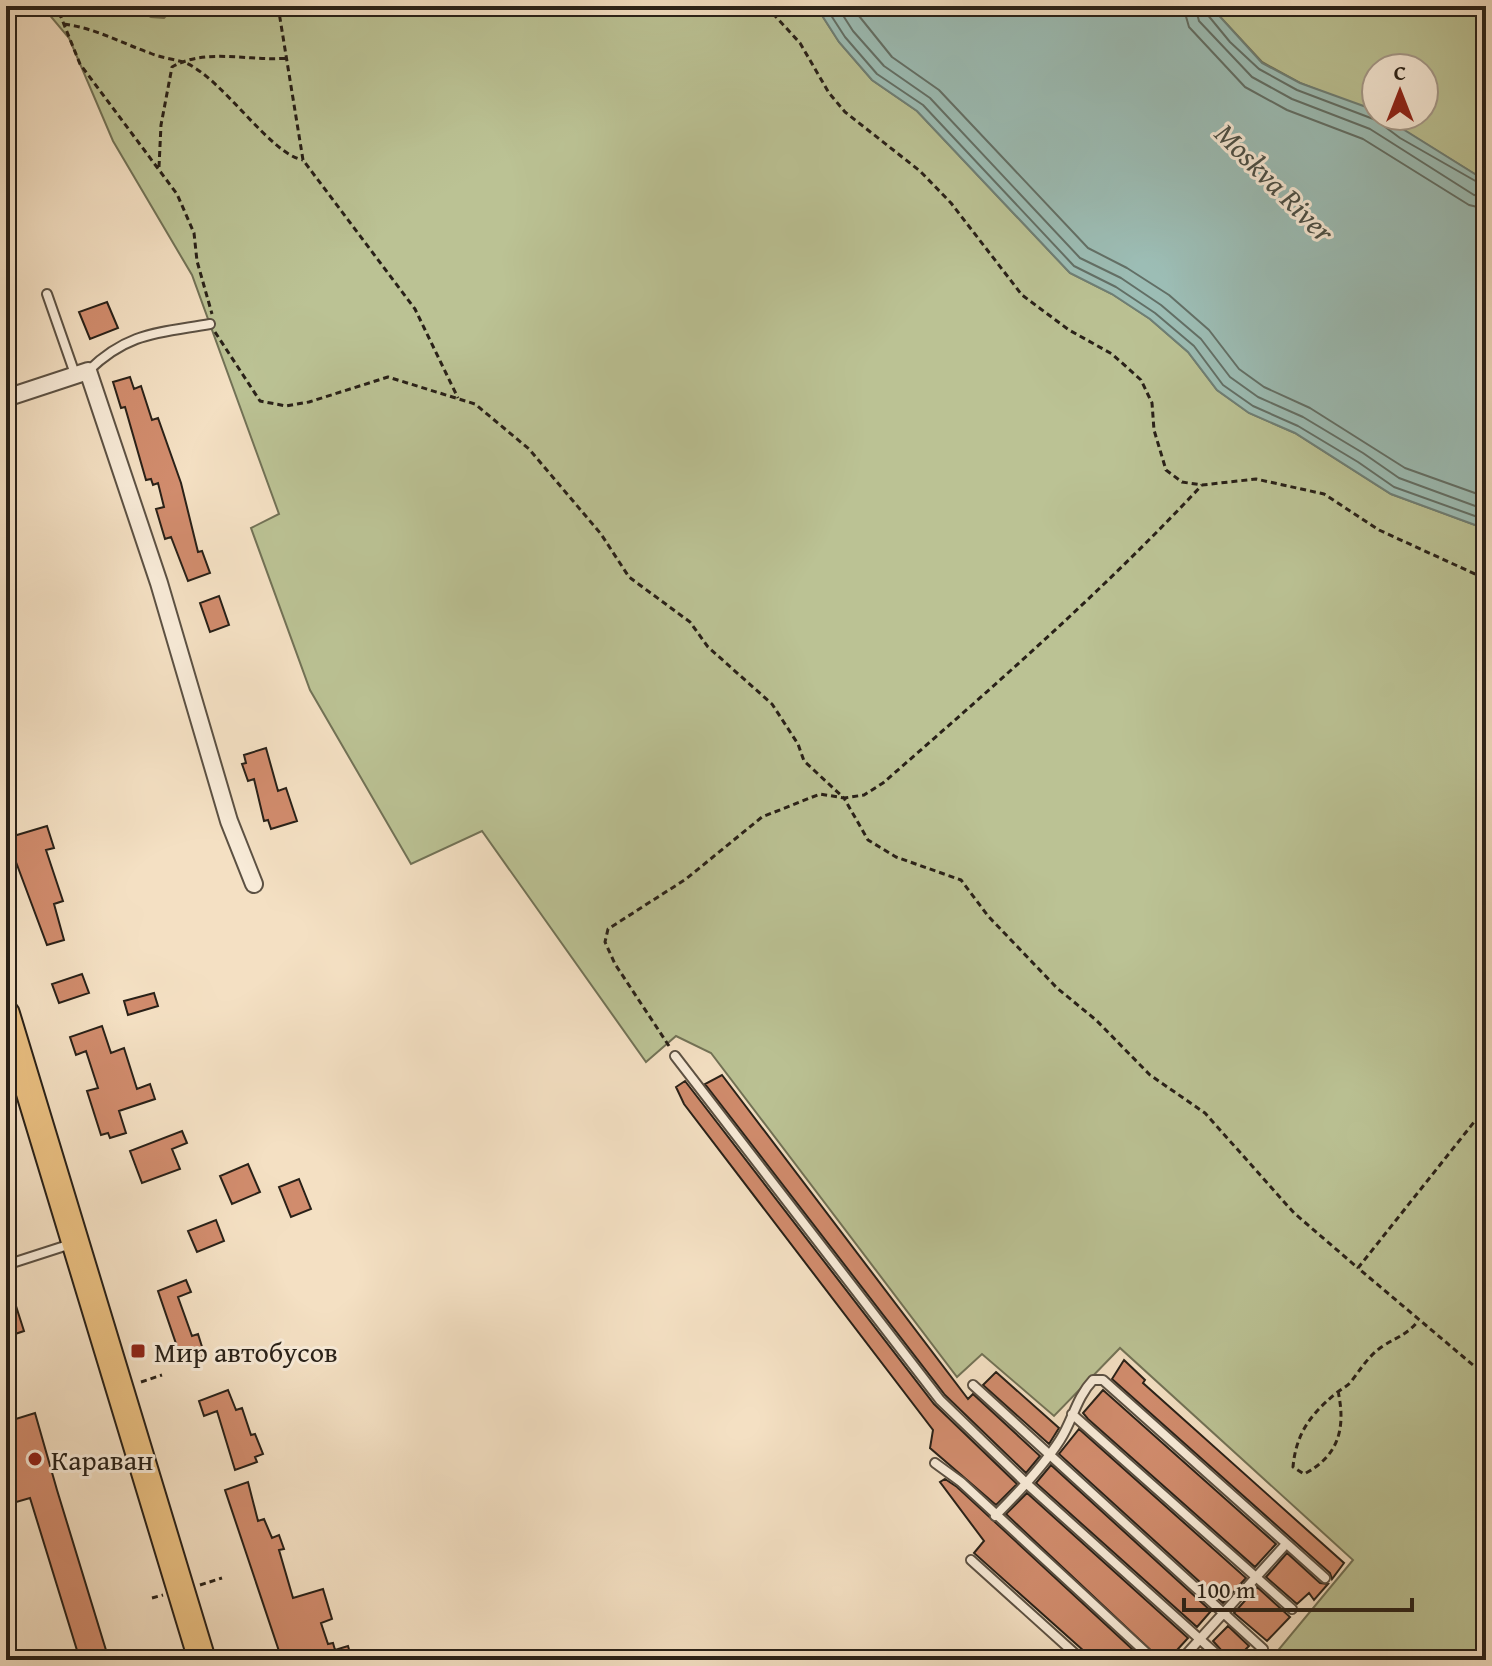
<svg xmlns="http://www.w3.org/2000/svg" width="1492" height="1666" viewBox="0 0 1492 1666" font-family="'Gentium Book Plus',serif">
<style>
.green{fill:#bbc294;stroke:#727256;stroke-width:2}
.water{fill:#9cbdb5;stroke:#6e7f76;stroke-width:2}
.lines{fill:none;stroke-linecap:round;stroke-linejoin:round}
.shore{stroke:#626f66;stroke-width:2}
.building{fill:#d18c6d;stroke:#292118;stroke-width:2}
.service-casing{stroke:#5c5143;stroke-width:12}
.minor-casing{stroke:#5c5143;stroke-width:20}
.primary-casing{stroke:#292118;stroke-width:30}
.path{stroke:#292118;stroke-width:3;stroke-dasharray:6 4;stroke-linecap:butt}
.service{stroke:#f8ebd8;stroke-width:8}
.minor{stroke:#f8ebd8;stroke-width:16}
.primary{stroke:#eac082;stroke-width:26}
.poi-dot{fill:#8f2418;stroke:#f8ebd8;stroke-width:3}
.labels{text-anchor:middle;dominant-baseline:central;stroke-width:6;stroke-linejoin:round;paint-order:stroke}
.poi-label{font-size:28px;fill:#292118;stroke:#f8ebd8;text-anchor:start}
.water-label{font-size:30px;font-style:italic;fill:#4c5047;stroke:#f8ebd8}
</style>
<rect width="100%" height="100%" fill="#f4e0c3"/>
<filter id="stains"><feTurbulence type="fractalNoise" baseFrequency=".0025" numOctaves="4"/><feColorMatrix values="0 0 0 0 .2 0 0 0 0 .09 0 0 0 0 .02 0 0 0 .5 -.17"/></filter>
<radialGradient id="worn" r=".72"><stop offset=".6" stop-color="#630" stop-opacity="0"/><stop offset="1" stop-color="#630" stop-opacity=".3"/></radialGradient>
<path class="green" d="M42,6H130L151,17L164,18L175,6H816L839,42L872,80L917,111L1070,273L1112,294L1150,319L1188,352L1217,390L1249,413L1295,433L1391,494L1486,529V1660H1270L1353,1560L1120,1348L1054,1416L982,1354L957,1377L711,1053L676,1036L646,1062L482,831L411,864L310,690L251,528L279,514L192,275L113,141L69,38Z
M1205,6H1475L1486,13V181L1381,116H1424V68H1376V113L1300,83L1262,62L1213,9Z"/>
<path class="water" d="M816,6H1205L1213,9L1262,63L1300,83L1369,108L1486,181V529L1391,494L1295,433L1249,413L1217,390L1188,352L1150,319L1112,294L1070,273L917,111L872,80L839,42Z"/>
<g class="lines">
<path class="shore" d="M825,6L845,37L877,74L923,105L1074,266L1116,287L1155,313L1194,346L1223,385L1253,406L1298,426L1358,462L1394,487L1486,520
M837,6L853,31L884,66L930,98L1080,258L1121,278L1161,305L1201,339L1230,377L1258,397L1303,417L1363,453L1399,478L1486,510
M851,6L892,57L939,90L1088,248L1127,268L1169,295L1209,330L1239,369L1264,387L1310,408L1405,468L1486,497
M1183,6L1189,27L1245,87L1287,110L1363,139L1469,205L1486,209
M1195,6L1199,21L1252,77L1292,99L1370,129L1474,195L1486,197
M1205,6L1207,14L1230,42L1259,69L1297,90L1376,120L1400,138L1486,187"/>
</g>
<path class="building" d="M107,302L118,328L90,339L79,312Z
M130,377L134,389L141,386L152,420L158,418L181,483L198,552L202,551L210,573L188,581L171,537L165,539L156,509L164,507L158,483L153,485L151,479L146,480L125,407L121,408L113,382Z
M219,596L229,625L210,632L200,603Z
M266,748L278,791L286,788L297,821L271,829L268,820L264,821L254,779L248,781L242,764L246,763L244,755Z
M47,826L54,848L46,850L63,901L54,904L64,940L47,945L7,838Z
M82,974L89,993L59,1003L52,984Z
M154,993L158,1006L128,1015L124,1001Z
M102,1026L111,1053L124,1048L137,1089L150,1084L155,1099L119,1111L126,1133L110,1138L108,1133L101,1135L87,1091L98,1088L86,1051L76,1055L70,1037Z
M722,1075L968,1399L973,1394L1040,1456L1026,1473L945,1395L705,1084Z
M685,1081L934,1404L1017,1484L996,1505L930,1448L933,1430L684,1104L676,1087Z
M182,1131L187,1143L172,1149L180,1169L142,1183L130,1151Z
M248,1164L260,1192L232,1204L220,1176Z
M299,1179L311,1209L291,1217L279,1187Z
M216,1220L224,1241L197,1252L188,1231Z
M186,1280L191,1292L178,1297L192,1336L198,1334L203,1350V1356L188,1362L182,1361L158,1291Z
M16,1306L24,1331L6,1337V1309Z
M1124,1360L1145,1380L1143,1383L1344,1563L1332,1579L1330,1573L1112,1379Z
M996,1372L1059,1428L1049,1444L983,1385Z
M228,1390L236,1410L242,1408L251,1435L255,1434L263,1454L255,1457L257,1462L235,1470L217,1411L204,1416L199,1401Z
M1103,1390L1276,1544L1255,1567L1088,1419L1083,1413Z
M35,1413L57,1490L109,1660H80L30,1498L6,1505V1422Z
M1079,1429L1246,1578L1223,1603L1059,1454Z
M1051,1465L1211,1611L1197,1627L1036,1483Z
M945,1479L957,1487L1144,1660H1094L974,1553L984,1541L940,1482Z
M248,1482L258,1521L264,1519L272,1538L279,1535L284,1549L279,1550L293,1598L323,1589L332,1619L321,1623L328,1644L333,1643L335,1650L348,1646L352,1660H282L225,1490Z
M1027,1493L1188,1638L1168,1660H1161L1006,1514Z
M1287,1553L1320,1583L1328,1584L1314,1600L1309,1593L1297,1604L1266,1577Z
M1257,1587L1290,1617L1267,1641L1234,1613Z
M1228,1626L1249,1646L1235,1660H1230L1213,1641Z"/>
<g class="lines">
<g class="service-casing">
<path id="service" d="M47,294L75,374
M88,371C128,332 158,333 210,324
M675,1056L940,1400L1027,1484L1223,1660
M6,1265L71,1244
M973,1385L1263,1649
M1072,1414L1292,1609
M935,1463L961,1482L1154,1660
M995,1516C1018,1493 1042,1468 1060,1440C1073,1420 1076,1398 1093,1380H1103L1325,1578
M971,1560L1082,1660
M1181,1660L1286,1544"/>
</g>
<g class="minor-casing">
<path id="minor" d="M6,398L88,371L159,583L229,821L254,884"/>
</g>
<g class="primary-casing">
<path id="primary" d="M6,1014L202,1660"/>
</g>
<path class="path" d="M51,6L61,17L80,64L177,194L194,233L197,261L212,314
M278,6L303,160L415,309L458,398
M766,6L800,43L829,93L845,112L920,171L951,203L1022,295L1069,330L1112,354L1141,380L1152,403L1154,430L1166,470L1182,482L1202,485L1256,479L1324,494L1379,530L1486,579
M1475,6L1486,13
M64,24C95,28 121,43 150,53C161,58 175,59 186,63C224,80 270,154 303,160
M159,167L161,125L172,67C207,47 249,62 288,58
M215,332L260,401L286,406L309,402L388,377L475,404L529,449L601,534L629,577L690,622L708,647L772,704L798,744L804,761L844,798L864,795L883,783C993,687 1102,592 1202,485
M669,1046L615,964L605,942L608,929L686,879L762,817L820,794L844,798L868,840L896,857L961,880L988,916L1057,988L1096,1020L1150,1075L1205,1113L1294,1213L1358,1268
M1486,1107L1358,1268L1486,1376
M141,1382L162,1375
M1338,1391C1346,1428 1339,1456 1304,1474L1293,1467C1296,1434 1310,1415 1335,1394C1340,1390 1346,1387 1350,1383C1361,1369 1368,1356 1383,1346C1397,1337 1408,1334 1418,1321
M200,1585L222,1578
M152,1598L163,1595"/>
<use href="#service" class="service"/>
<use href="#minor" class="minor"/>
<use href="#primary" class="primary"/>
</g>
<g class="poi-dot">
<rect x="130" y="1343" width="16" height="16" rx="4"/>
<circle cx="35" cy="1459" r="8"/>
</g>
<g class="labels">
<g class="poi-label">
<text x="154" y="1351">Мир автобусов</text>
<text x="51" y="1459">Караван</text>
</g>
<g class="water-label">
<text transform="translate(1275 182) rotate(45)">Moskva River</text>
</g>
</g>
<rect width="1492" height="1666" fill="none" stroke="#f4e0c3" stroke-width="32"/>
<rect x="8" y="8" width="1476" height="1650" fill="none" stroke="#292118" stroke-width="4"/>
<rect x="16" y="16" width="1460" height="1634" fill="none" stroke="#292118" stroke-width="2"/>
<g transform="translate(1400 92)"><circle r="38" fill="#f8ebd8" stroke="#a59a8b" stroke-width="2"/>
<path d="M0-6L14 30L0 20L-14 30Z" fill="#8f2418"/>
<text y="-12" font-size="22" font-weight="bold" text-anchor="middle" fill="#292118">С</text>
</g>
<path d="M1184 1598v12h228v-12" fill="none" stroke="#292118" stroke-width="4"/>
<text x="1196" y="1598" font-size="24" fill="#292118" stroke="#f8ebd8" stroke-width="6" paint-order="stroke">100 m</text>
<rect width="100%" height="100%" filter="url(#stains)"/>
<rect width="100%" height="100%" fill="url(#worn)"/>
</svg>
